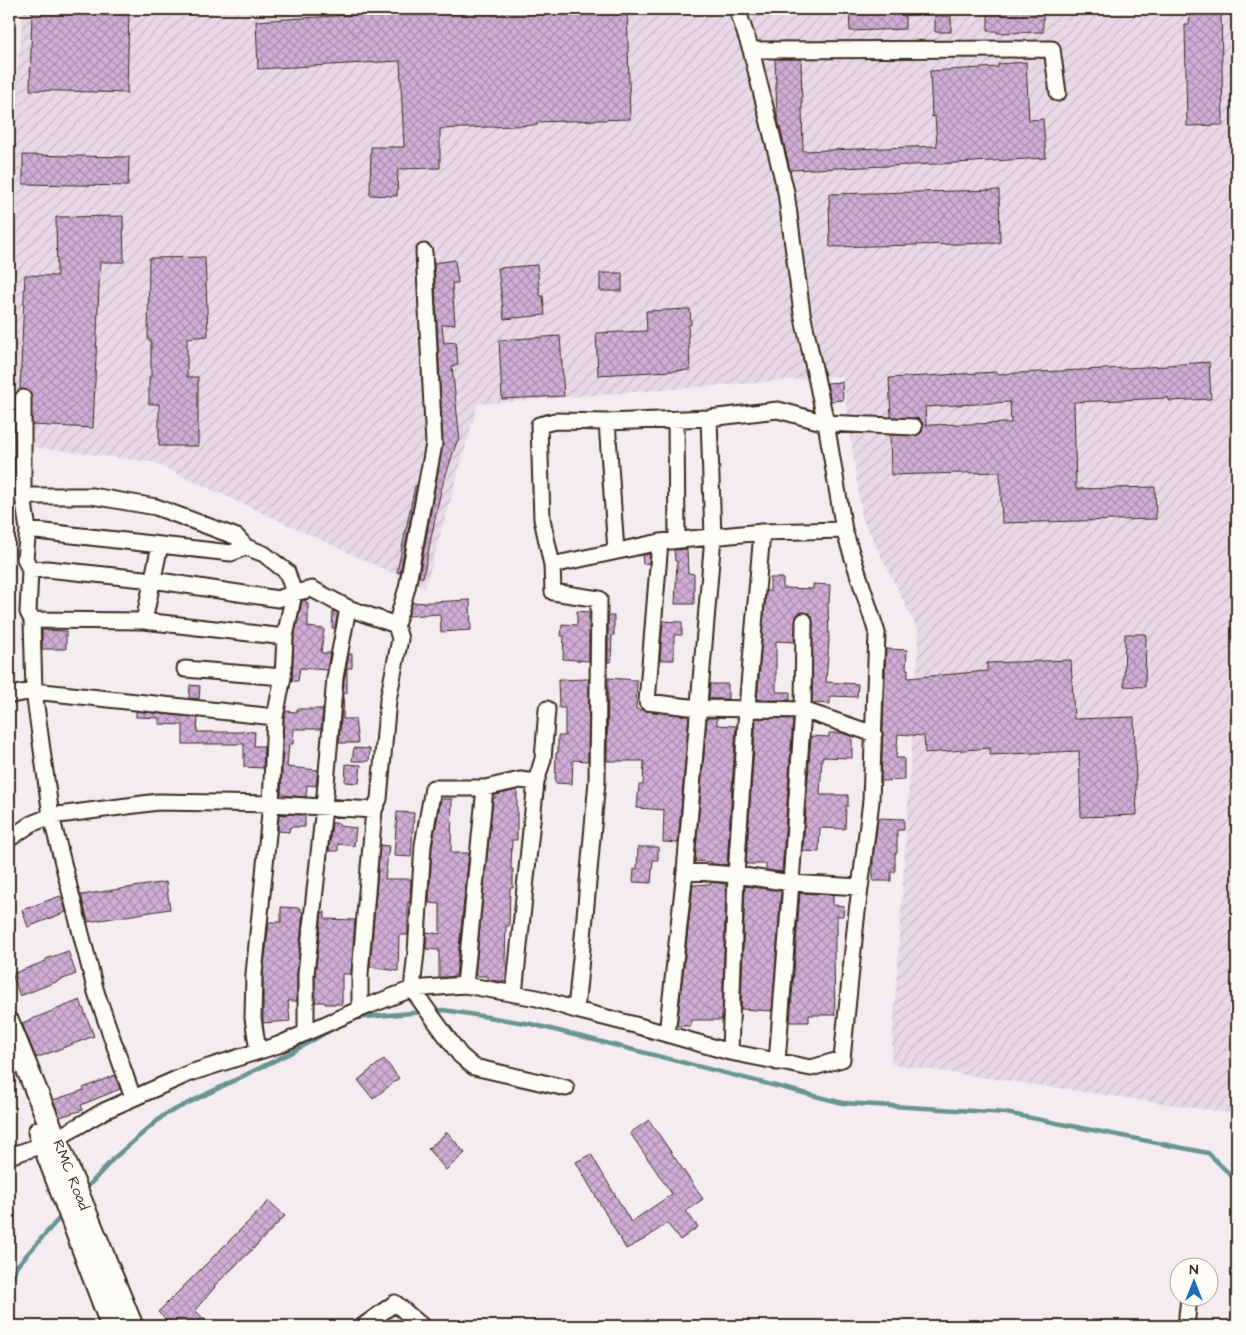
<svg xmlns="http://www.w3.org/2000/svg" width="1246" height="1335" viewBox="0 0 1246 1335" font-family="'Architects Daughter',sans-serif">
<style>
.industrial{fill:url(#industrial-furrows)}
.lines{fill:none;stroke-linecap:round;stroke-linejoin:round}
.stream{stroke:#699492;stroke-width:4.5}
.building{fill:url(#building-cross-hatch);stroke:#3b2a1e;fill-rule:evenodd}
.street-casing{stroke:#3b2a1e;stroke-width:19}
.secondary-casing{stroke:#3b2a1e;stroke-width:25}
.street{stroke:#fdfcf7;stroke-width:15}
.secondary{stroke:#fdfcf7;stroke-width:21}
.labels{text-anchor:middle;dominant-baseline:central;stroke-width:5;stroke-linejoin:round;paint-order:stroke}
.street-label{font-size:15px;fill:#3b2a1e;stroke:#fdfcf7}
</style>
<defs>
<pattern id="industrial-furrows" width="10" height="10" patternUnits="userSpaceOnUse" patternTransform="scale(1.25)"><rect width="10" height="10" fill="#e9d9e8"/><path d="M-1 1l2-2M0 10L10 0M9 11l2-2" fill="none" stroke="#c9bac7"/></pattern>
<pattern id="building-cross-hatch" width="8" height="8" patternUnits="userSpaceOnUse" patternTransform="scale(1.25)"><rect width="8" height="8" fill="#d0acd6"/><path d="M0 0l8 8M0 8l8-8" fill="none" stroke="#aa8cad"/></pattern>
</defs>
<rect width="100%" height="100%" fill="#f4ecf0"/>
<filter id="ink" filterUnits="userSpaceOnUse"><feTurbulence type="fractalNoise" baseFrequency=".02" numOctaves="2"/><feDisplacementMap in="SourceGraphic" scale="10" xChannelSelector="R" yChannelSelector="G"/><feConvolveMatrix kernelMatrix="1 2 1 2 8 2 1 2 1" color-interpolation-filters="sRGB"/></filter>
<g filter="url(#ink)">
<path class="industrial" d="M23,9H1237V1114L891,1064L919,632L862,518L842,376L478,404L425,588L152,462L9,444V122L13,121Z"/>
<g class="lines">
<path class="stream" d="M431,1011L444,1010L531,1024L843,1103L1006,1113L1208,1153L1237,1181
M354,1018L423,1012
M83,1192L114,1158L164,1115L292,1052L334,1028
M9,1288L16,1267L63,1214"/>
</g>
<path class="building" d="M32,9H129L127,93L30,90Z
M508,9H627L630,119L537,122V125L440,129V168L398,169L397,196L370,195L371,147H404L400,61L258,69L256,21L396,12Z
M849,9H905V29L850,31Z
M988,9H1043V32L997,33V31H988Z
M1190,9H1221L1223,125L1187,126L1185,25H1189Z
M935,16H951V32H935Z
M775,59H801L803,151L937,146L935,116L932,117L930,71L998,67V64L1026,62L1029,120L1043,119L1046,158L937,164L790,170L777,115Z
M23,155L129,157L128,186L23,184Z
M999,190L1000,243L830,247L829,194Z
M123,216L124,262H100L93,428L32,425L31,394L27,390L20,389L25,275L57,276L56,217Z
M205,257L208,336L187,338V377H198V446H159V404H149V377H151V340H148L149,258Z
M455,260L458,283H452L455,324L442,325L444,343L456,342L458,365L452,366L460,441H457L441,490L423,577H419L443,444L434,263Z
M537,265L540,296H543L545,315L504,319L498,268Z
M600,273H622V291H600Z
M690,309L691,325H688L690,370L598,375L596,333L647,331L646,311Z
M560,336L564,396L502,399L499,340Z
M1209,362L1211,399L1169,401V398L1074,402L1076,489L1155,487L1156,519L1002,523L1000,472L891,475L890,435H918L922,432L923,427L922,422L919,419L891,417L889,378L997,372V374L1167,366V365ZM1010,402L1011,423L926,425L925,407Z
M842,382L843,400L831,401L827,383Z
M415,486H417L400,573L397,572Z
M687,549L688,573L694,574V604H675L677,561H675L674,550Z
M650,554L649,563L643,564L642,555Z
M770,578H783V588L813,589V584L830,585L829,603H828L829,641L826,682L858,684L857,697L830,696V704L812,703L813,621L812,617L809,613L804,612L799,613L796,617L794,642L776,641V692H790V700H757L766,591H770Z
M306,600V603H308V627L324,629L321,653H330L327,670L300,668L298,681H292L294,638L302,601Z
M470,600L471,630L441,632L440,614L408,616L412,603Z
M333,611L338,613L335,628H332Z
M577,611L589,612V661L563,659L564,636H561L562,624L577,625Z
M608,616H614V635H612L611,662H608Z
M663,621L682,622V635H674V660H660Z
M42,630L66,631V649H42Z
M1125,634H1146L1145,687L1124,686Z
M886,649L907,650L906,669H908V678L987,671V663L1071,660L1074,719L1134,717L1137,815L1081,817L1079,751L990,755V748L925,753L924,736L898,734L896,758H904V780L881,781Z
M349,654H352V668H347V693H344L343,719H355L358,743H339L344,679Z
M608,678L637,680L636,709L646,711L689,716L678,843L663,842L664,810L637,808L639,785H643L644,761H607Z
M589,679L588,761L573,760L572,784L555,783L556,753H558V736H565V708H559L558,680Z
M710,684H728V699H709Z
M190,685L200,686L199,699L189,698Z
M297,709H323L321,729H294L293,744H289L287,767L318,770L316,786L307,785L306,797L281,795L284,718L286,711L297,712Z
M136,711L198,718L197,732H242V731L255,732L254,746H264L263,768L244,767V744H183V725L159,724V718L136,717Z
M707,718H717V725L736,726L727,865L711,864V862L695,861Z
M756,718L793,719L782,872L766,870V864H746Z
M829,733H843L852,737V758L822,757L820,795H848V806H846L845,829L820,828L819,852L803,851L811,736L829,737Z
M354,748L370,749L369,761H352Z
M346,764L361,765L359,783L345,782Z
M517,790V840H512L511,869H513V888H510L509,926H506L505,962H507L506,982L488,980V976H475L493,798H495V795Z
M441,799H452L451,853H469L456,976L446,977H439V950L426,949L427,932L440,934V904L429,903L432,846Z
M397,812L414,813L411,857L394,856Z
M279,814L305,815V827H290L289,832L278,831Z
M878,818L904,819V830H897V853H895V872H891V881H873V858Z
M332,823H339V826L356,828L354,846L338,844V851H329Z
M380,845L389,846L385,879H411L410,903L408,902V935H399L398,971L370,967Z
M638,847H658V860H653L651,883L633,882L634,869H637Z
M166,882L170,909L88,922L81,895Z
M711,882L726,884L722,1020H691V1026H677L693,885L711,884Z
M745,886L781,891L772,1011L741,1009Z
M800,893L833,895V905L844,906L843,916H837V935H835V952H834L835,1015H809V1022H790Z
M60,896L62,898L66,912L28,927L22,910Z
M281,907L301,908V912H303L297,973V1001H288L290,1021L263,1023V975L269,922H281Z
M322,912H325V919L355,920L351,974H342V1004H325V1002H315V974Z
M68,951L76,974L20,996L12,974L46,961V959Z
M80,1000L94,1036L36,1058L22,1023Z
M384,1059L399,1078L373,1099L358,1080Z
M115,1075L120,1089L81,1105L83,1110L60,1117L53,1100L84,1090L83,1088Z
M649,1120L703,1199L686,1211L698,1227L680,1240L667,1223L645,1239L626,1249L576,1162L591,1154L631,1222L672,1194L630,1133Z
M447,1132L465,1153L446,1170L428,1149Z
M269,1201L285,1216L253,1249L214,1286L215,1287L195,1310L211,1326H172L158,1312Z"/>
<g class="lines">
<g class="street-casing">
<path id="street" d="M751,50L1052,49L1058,93
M23,398V496L28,530L25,558L30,570L28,612L32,620L34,691L51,816L96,992L133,1098
M676,419L677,540
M607,422L616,551
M23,496H92L156,507L237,537L246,547L264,554L287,572L294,593L285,637L283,677L275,717L271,804L254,974L253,1018L258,1051
M28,530L231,553L246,547
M660,542L647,702L698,708L803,710L874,734
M552,565L542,519L539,425L555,421L607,422L709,418L778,410L826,423L914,427
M30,570L47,569L153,580L278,599L294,593L312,589L348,608L396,625
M32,620L144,621L285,637
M144,621L160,545
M185,669L283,677
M9,695L34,691L275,717
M536,782L520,780L485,788H433L423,845L416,952L412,989L460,1055L474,1067L566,1088
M9,839L31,824L51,816L158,802L271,804L374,810
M685,871L736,875L791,883L860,887
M465,985L485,788
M514,994L536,782L543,759L547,709
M360,1009V974L374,810L379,799L388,700L400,639L396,625L407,588L434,444L424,252
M576,1010L585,916L597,781L599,599L553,592L552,565L660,542L762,532L844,530
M306,1033V974L324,807L335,678L348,608
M667,1034L685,871L713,537L709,418
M730,1052L736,875L747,708L762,532
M777,1062L791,883L803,710L804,621
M9,1156L43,1145L56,1139L104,1111L190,1073L278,1045L360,1009L412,989L465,985L537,998L576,1010L635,1025L730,1052L811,1068L842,1059L856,920L871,801L877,633L844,530L826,423L802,313L786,192L751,50L737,9
M363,1326L395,1303L422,1326
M1186,1326L1189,1298"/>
</g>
<g class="secondary-casing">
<path id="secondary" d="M9,1024L132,1326
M39,1132L112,1326"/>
</g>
<use href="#street" class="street"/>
<use href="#secondary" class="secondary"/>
</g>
</g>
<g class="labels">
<g class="street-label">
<text transform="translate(71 1175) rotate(68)">RMC Road</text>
</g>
</g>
<rect width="1246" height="1335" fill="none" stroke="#fdfcf7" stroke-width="30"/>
<rect x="15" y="15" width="1216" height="1305" fill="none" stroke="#3b2a1e" stroke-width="2" filter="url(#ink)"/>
<g transform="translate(1194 1282)"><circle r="24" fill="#fdfcf7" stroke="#afa8a0"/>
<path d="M0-4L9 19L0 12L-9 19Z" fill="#1f6fb2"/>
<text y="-8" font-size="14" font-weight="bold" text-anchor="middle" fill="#3b2a1e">N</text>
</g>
</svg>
